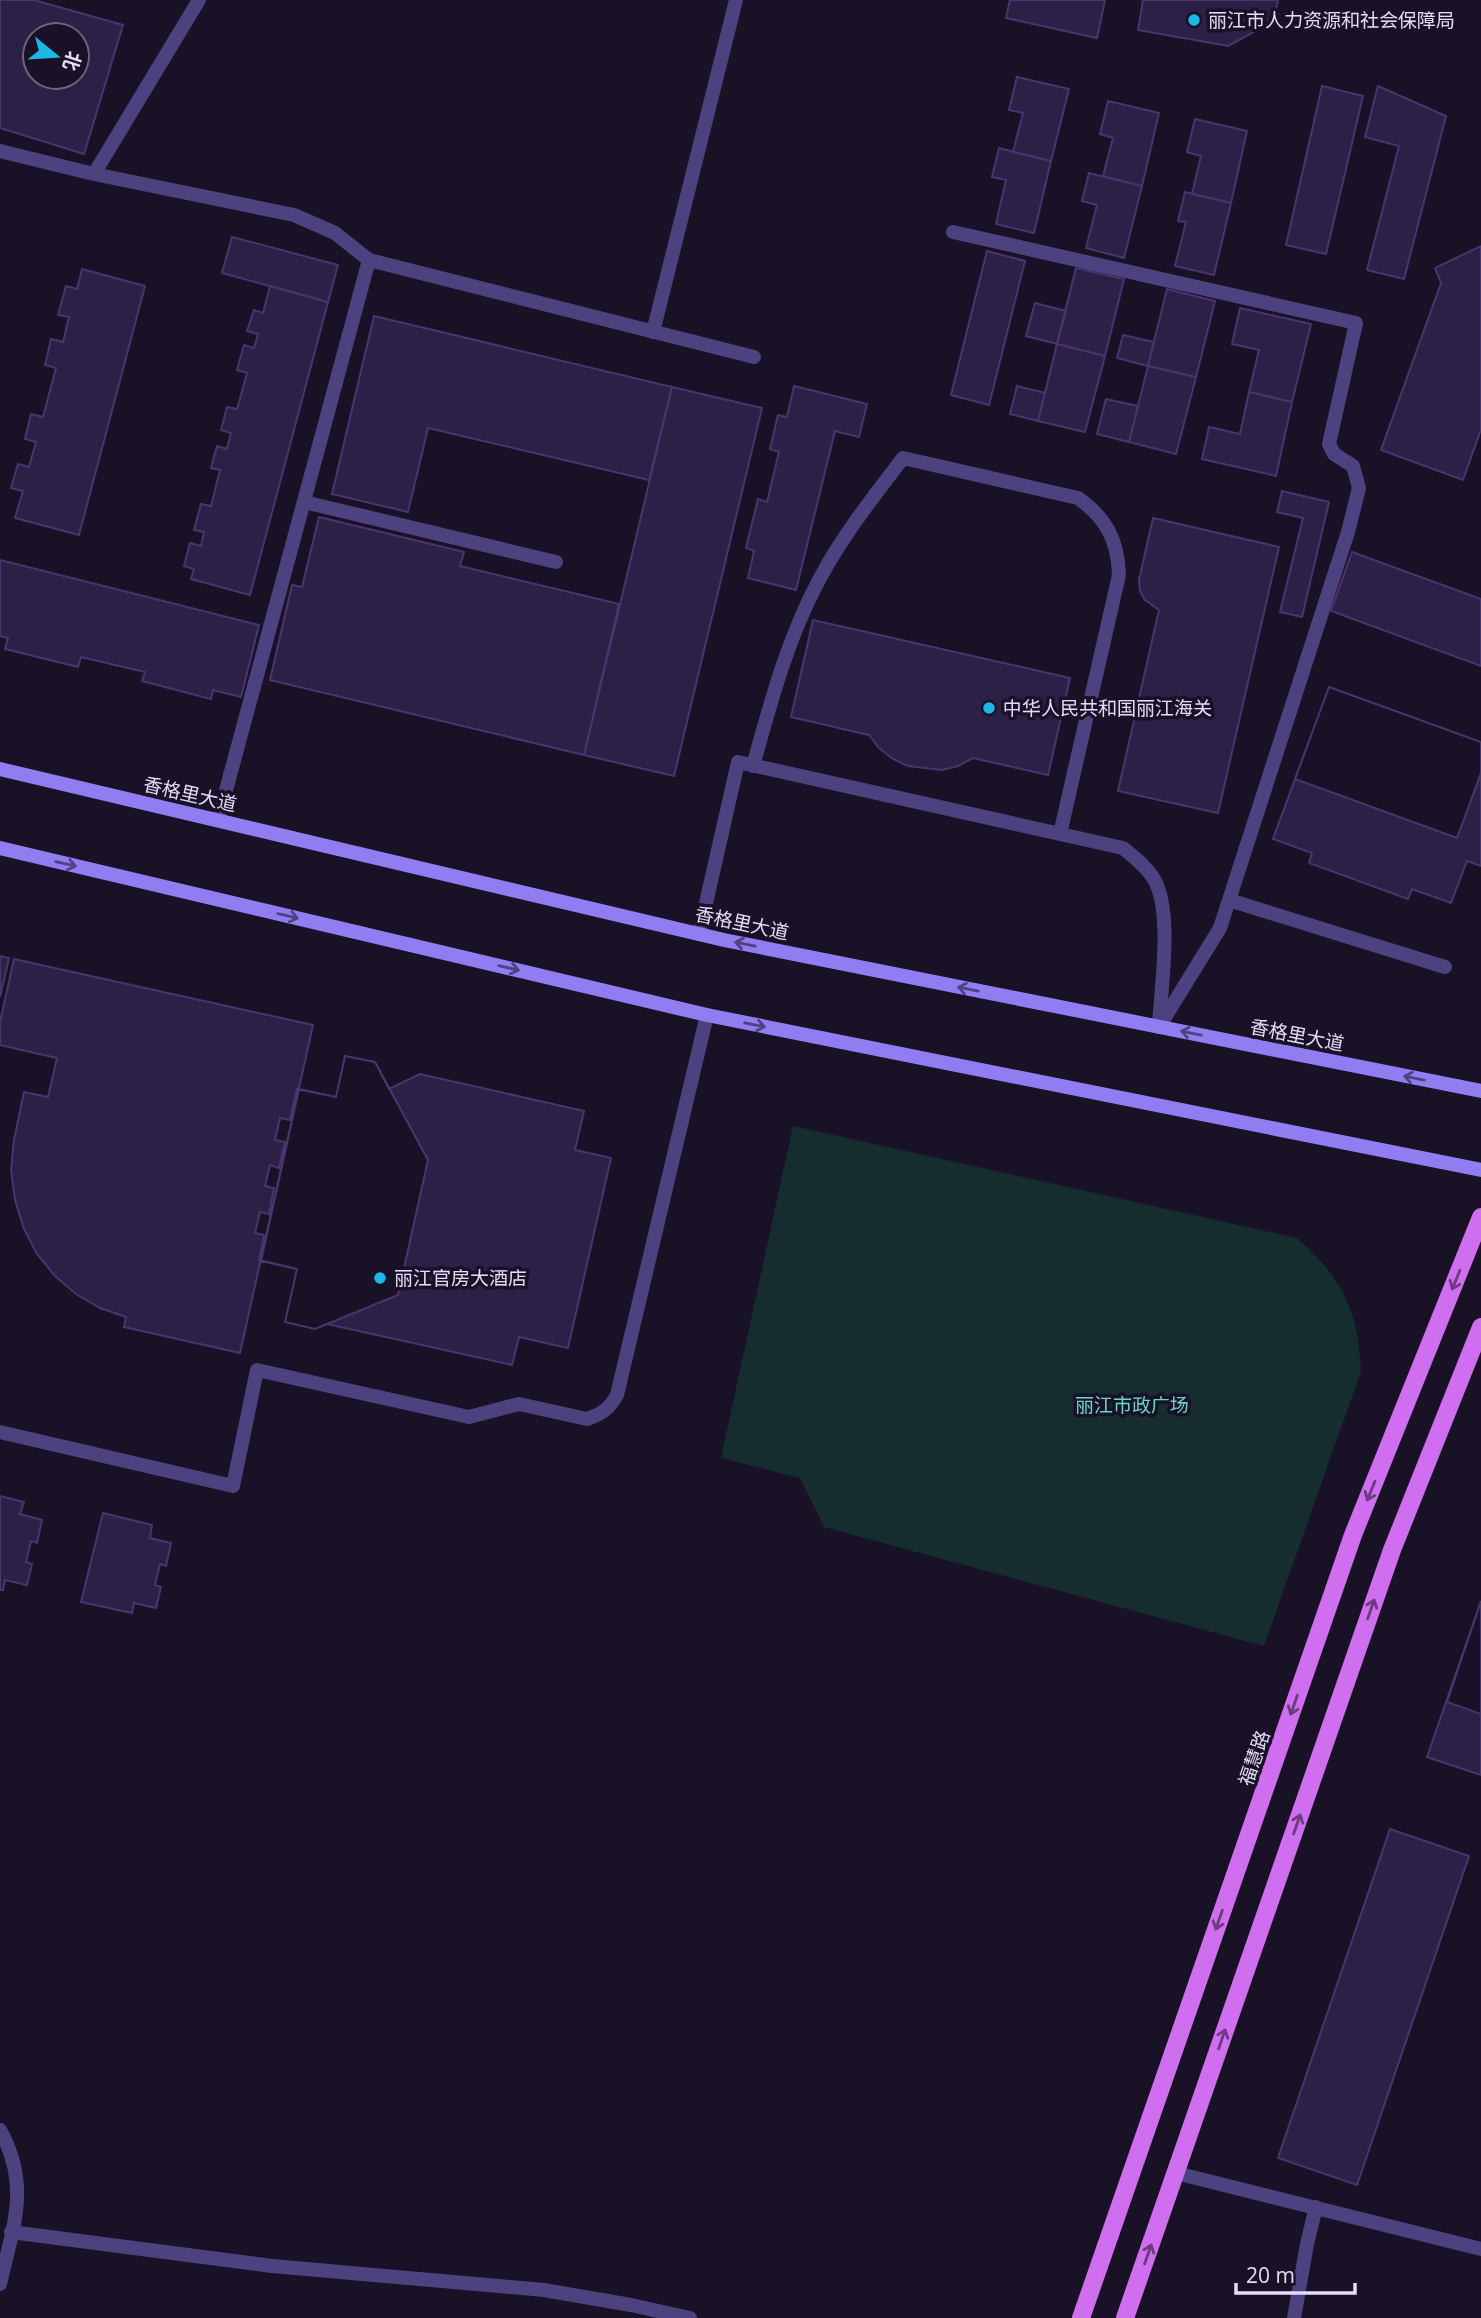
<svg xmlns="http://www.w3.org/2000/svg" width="1481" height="2318" viewBox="0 0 1481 2318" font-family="'Open Sans','Noto Sans SC',sans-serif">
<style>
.green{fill:#162d30}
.building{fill:#2d2046;stroke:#48356f;stroke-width:2;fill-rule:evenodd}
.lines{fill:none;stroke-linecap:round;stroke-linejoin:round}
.lane{stroke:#4d4280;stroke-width:14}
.street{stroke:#4d4280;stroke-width:14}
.secondary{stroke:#8f7df1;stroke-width:14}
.primary{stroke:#d06ef0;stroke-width:18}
.oneway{stroke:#4e4281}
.oneway2{stroke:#6b3b81}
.poi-dot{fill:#1cb8e7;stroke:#191226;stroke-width:2.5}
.labels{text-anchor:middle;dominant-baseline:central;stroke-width:7;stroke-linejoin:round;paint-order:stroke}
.poi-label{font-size:19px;fill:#e3dcfb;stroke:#191226;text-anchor:start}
.street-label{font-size:19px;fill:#e3dcfb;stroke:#191226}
.park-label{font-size:19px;fill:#6ed5c9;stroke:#191226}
</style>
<rect width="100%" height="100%" fill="#191226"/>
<path class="green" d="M793,1126L1297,1238C1341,1276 1359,1312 1361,1371L1264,1646L824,1527L800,1478L721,1458Z"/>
<path class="building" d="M0,0H34L123,25L84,154L0,128ZM35,35H77V77H35Z
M1010,0H1105L1097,38L1006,18Z
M1143,0H1278L1274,21L1228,46L1138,30Z
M1017,77L1069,89L1051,161L1013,152L1023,113L1009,110Z
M1322,86L1363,96L1326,254L1286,245Z
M1378,86L1446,116L1404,279L1367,270L1399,146L1365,137Z
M1108,101L1159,113L1142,186L1103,176L1113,138L1100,134Z
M1195,119L1247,131L1231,203L1192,194L1201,156L1187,152Z
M999,148L1051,161L1034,233L996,224L1006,180L992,177Z
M1089,173L1142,186L1124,258L1086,248L1097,205L1082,201Z
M1185,192L1231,203L1214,275L1175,266L1186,222L1178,221Z
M232,237L338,265L328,302L222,273Z
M1481,246V429L1463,480L1381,450L1441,283L1435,268Z
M987,251L1025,261L989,405L951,395Z
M1076,268L1124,279L1105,356L1057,344Z
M82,269L145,286L79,535L15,518L23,491L11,488L18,464L29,467L36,442L25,439L31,414L43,417L56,368L45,365L51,339L63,342L69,317L58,315L66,286L77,289Z
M270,286L328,302L250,595L191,579L194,569L184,566L190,543L201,546L204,532L194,530L201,504L211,506L220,470L211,468L217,446L227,449L231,433L221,430L227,407L237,409L247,373L237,370L244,345L254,348L258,334L247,331L254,310L263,313Z
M1167,289L1215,301L1196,377L1148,366Z
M1035,303L1066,311L1057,344L1026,336Z
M1240,308L1311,324L1292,402L1249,392L1259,350L1232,344Z
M374,316L672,387L649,480L428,428L408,512L332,494Z
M1123,335L1154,342L1148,366L1117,358Z
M1057,344L1105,356L1085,432L1038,421Z
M1148,366L1196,377L1176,454L1129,442Z
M794,386L867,404L859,437L835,431L796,590L748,578L754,551L746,548L758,499L767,502L779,452L770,449L778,415L787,417Z
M1017,386L1045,393L1038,421L1010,414Z
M672,387L762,408L674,776L584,755Z
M1249,392L1292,402L1276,476L1202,459L1209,427L1240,434Z
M1106,399L1138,406L1129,442L1097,434Z
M1282,491L1329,502L1302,617L1280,612L1303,518L1277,512Z
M319,517L464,552L460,566L619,604L584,755L270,680L292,585L302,587Z
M1153,518L1279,547L1218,813L1118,791L1159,610L1145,600L1140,591L1139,580Z
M1352,552L1481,599V666L1331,611Z
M0,560L259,625L241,697L213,690L211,699L142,681L145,672L81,657L78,667L5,649L8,638L0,636Z
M813,620L1070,678L1048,775L973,758L958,766L942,770L908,766L893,759L879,748L869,735L791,717Z
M1329,687L1481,742V866L1467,861L1451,903L1412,889L1408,899L1309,863L1312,853L1273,839Z
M1329,687L1481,742V773L1457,838L1295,779Z
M0,956L9,958L0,997Z
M14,959L313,1025L240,1353L124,1327L126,1317L100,1308L76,1294L55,1276L37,1254L24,1229L15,1200L11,1170L14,1140L24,1092L48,1097L57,1058L0,1045V1022Z
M345,1056L375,1062L389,1089L420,1074L584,1111L575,1150L611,1158L568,1348L519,1337L512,1365L327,1324L315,1329L285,1322L297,1269L261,1261L299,1089L336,1097Z
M345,1056L375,1062L428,1160L398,1295L315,1329L285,1322L297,1269L259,1260L264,1235L255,1233L260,1212L269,1214L274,1188L265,1186L270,1165L279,1168L285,1142L275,1140L280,1118L290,1120L297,1089L336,1097Z
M0,1496L24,1502L20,1514L42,1520L37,1543L31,1541L26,1562L32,1564L27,1585L5,1580L3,1590H0Z
M103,1513L152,1525L150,1538L171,1543L166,1566L160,1564L155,1585L161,1587L156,1608L134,1603L132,1613L81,1602Z
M1481,1601V1714L1447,1702Z
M1481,1601V1775L1427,1757Z
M1390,1829L1469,1856L1357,2185L1278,2158Z"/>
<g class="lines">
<path class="lane" d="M953,232L1356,323L1329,444L1334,454L1353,466L1359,488L1348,532L1220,928L1159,1027
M653,332L736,0
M304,502L556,562
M753,766C771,701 788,637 820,578C843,535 874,496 903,458L1078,498C1106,518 1118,540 1119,575L1060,834
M1229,900L1445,967
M699,934L738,762L1123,848C1134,857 1146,866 1154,879C1173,913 1161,986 1159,1026
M0,1432L233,1486L257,1370L469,1417L519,1404L587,1419C602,1414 610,1408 617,1395L707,1015
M1294,2318L1307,2244L1316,2207"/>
<path class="street" d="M0,151L94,174L294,215L335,233L369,260L754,357
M94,174L199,0
M218,820L369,260
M0,2130C31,2186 13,2226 0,2284
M1176,2173L1481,2249
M11,2232L272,2266L544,2290L631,2305L690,2318"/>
<path class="secondary" d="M0,769L724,940L1481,1091
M0,848L707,1015L1481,1170"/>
<path class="primary" d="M1081,2318L1353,1535L1481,1217
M1125,2318L1392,1550L1481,1327"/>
</g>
<defs><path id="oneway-shaft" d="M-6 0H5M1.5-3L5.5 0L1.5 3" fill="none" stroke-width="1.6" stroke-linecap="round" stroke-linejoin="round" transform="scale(1.75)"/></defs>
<g class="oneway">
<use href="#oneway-shaft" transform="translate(66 864) rotate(13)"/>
<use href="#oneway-shaft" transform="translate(288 916) rotate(13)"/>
<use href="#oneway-shaft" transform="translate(745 944) rotate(-169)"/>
<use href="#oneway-shaft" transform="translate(509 968) rotate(13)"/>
<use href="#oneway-shaft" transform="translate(968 989) rotate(-169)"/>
<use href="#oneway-shaft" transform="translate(755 1025) rotate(11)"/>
<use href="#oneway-shaft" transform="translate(1191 1033) rotate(-169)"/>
<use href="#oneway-shaft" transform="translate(1414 1078) rotate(-169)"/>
</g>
<g class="oneway2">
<use href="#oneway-shaft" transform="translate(1456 1280) rotate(112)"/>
<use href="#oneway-shaft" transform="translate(1371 1491) rotate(112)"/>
<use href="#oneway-shaft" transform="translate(1371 1609) rotate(-71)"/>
<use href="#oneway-shaft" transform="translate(1294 1705) rotate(109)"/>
<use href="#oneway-shaft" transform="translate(1297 1824) rotate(-71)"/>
<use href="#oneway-shaft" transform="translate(1219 1920) rotate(109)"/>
<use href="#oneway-shaft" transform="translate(1222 2039) rotate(-71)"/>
<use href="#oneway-shaft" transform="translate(1148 2254) rotate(-71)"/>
</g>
<g class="poi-dot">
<circle cx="1194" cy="20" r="7"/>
<circle cx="989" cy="708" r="7"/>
<circle cx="380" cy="1278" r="7"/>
</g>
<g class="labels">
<g class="poi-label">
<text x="1208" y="20">丽江市人力资源和社会保障局</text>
<text x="1003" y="708">中华人民共和国丽江海关</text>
<text x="394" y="1278">丽江官房大酒店</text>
</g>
<g class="street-label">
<text transform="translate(190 794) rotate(13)">香格里大道</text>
<text transform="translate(742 923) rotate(12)">香格里大道</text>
<text transform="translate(1297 1035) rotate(11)">香格里大道</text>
<text transform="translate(1254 1758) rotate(-71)">福慧路</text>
</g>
<g class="park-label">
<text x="1132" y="1405">丽江市政广场</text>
</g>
</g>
<g transform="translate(56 56) rotate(108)"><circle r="33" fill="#191226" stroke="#6a637b" stroke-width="2"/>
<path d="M0-5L12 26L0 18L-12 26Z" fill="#1cb8e7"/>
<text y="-10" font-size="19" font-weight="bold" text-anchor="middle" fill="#e3dcfb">北</text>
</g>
<path d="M1236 2283v10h119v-10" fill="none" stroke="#e3dcfb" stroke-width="3.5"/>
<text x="1246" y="2283" font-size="21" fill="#e3dcfb" stroke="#191226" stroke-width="5" paint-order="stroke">20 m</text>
</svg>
